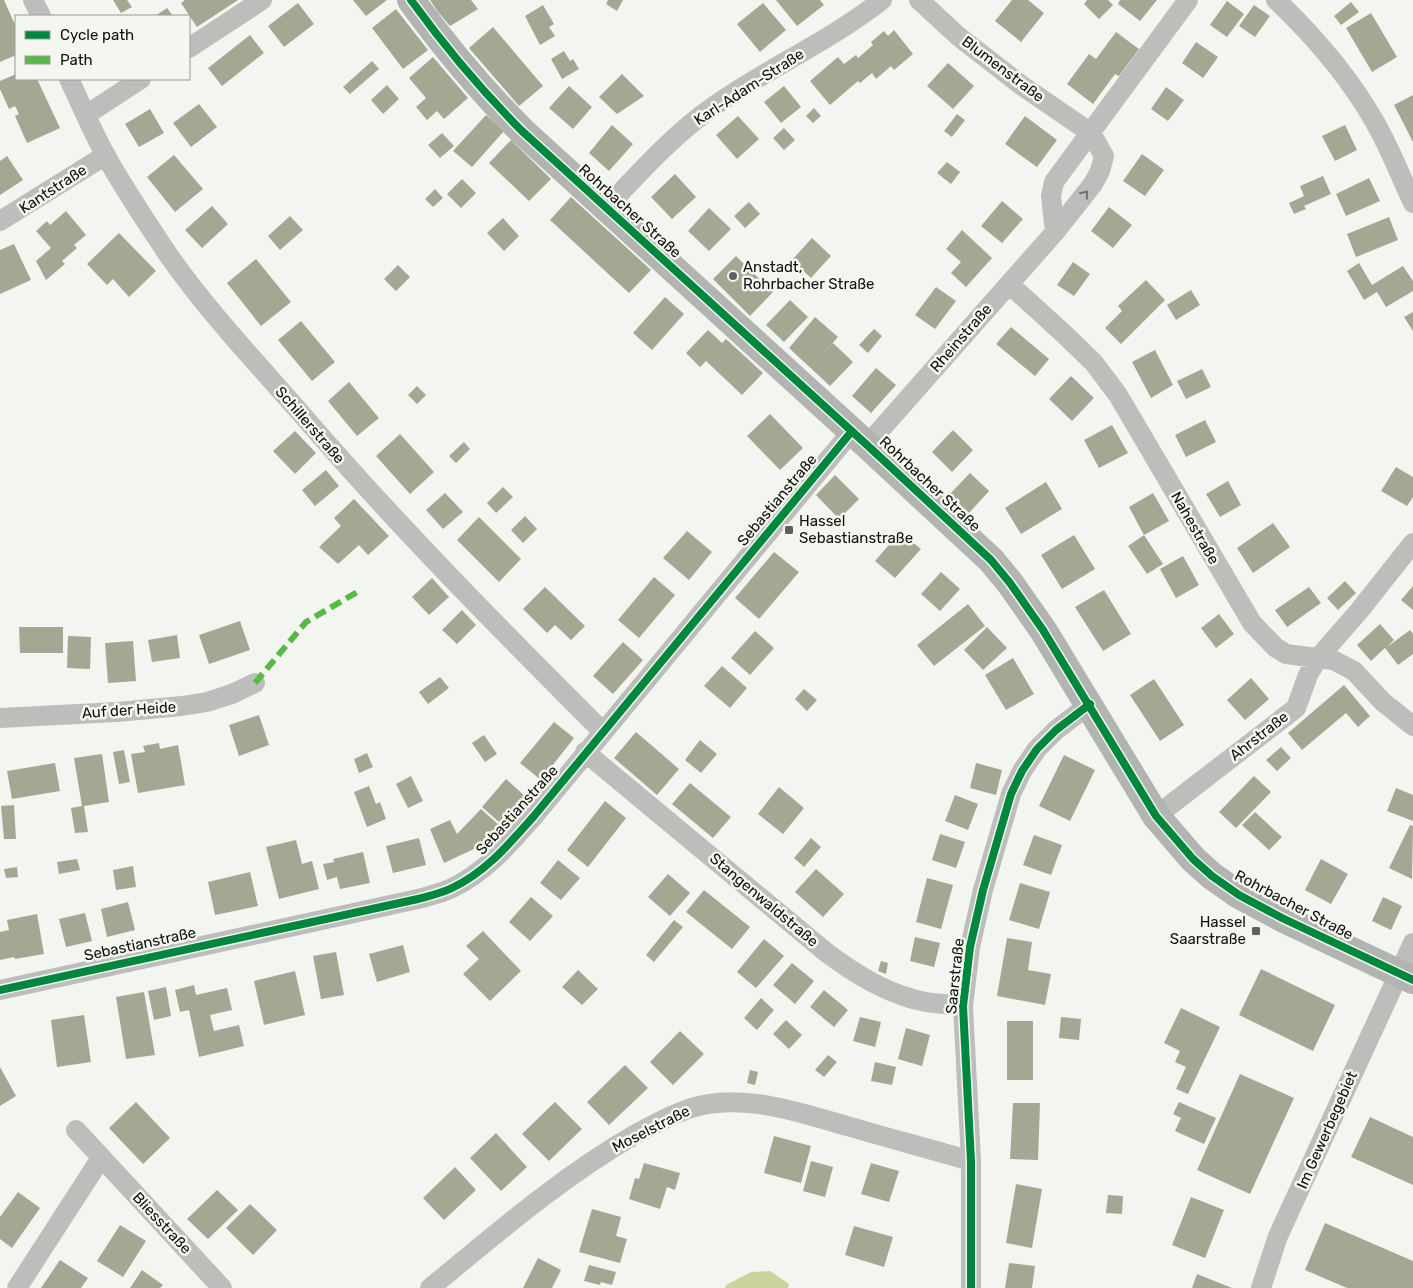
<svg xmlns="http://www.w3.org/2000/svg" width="1413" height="1288" viewBox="0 0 1413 1288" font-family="Rubik,sans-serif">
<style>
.forest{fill:#cad59e}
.building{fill:#a4a893}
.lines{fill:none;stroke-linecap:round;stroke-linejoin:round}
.street{stroke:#bdbebc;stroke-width:20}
.secondary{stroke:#b2b4b1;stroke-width:28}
.quiet{stroke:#58b947;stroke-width:6;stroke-dasharray:12 6;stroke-linecap:butt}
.cycleway-casing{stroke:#f4f6f0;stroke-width:11}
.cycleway{stroke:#00873e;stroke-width:8}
.oneway{stroke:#6f706e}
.poi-dot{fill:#5f605d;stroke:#f4f6f0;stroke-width:2}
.labels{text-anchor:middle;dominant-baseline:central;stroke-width:5;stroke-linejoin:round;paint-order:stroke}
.street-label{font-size:15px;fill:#10100e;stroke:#f4f6f0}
.poi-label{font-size:15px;fill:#10100e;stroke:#f4f6f0;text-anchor:start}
</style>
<rect width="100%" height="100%" fill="#f3f5f1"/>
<path class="forest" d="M770,1271L789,1284L788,1288H725L726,1285L751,1272Z"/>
<path class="building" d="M0,0H4L16,27V55L0,62Z
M113,0H127L132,7L121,13Z
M185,0H238L197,27L181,3Z
M353,0H387L366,16Z
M430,0H471L478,9L450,26L438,12Z
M608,0H623L617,11L606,4Z
M776,0H820L824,5L797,26Z
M1012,0H1028L1044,13L1021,42L995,21Z
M1087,0H1108L1113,5L1099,19L1084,4Z
M1120,0H1157L1140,21L1118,4Z
M1227,1L1244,14L1227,37L1210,25Z
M1351,2L1359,12L1341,25L1334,16Z
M298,3L314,24L284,47L268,26Z
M763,3L786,30L760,52L737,24Z
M543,5L554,24L549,27L555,36L540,45L525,16Z
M1254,5L1270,16L1255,37L1239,26Z
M167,8L173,16H155Z
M396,9L428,50L403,69L372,28Z
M1371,13L1397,57L1372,72L1346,28Z
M493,27L543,86L519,106L469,48Z
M894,30L913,54L894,70L891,66L876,79L872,73L860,83L858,81L830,105L810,81L838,57L844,64L856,55L858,58L873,45L871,42L884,31L888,36Z
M1116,32L1139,49L1119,76L1115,74L1093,104L1067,84L1089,54L1096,59Z
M250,35L264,53L222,86L208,68Z
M1196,42L1218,57L1203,78L1182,63Z
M564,51L570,61L573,59L579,69L562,79L551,59Z
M433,57L468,98L444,119L437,111L427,120L416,107L426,98L409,78Z
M372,61L379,69L350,94L343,87Z
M948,63L974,86L953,109L927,86Z
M16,74V79H37L60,128L27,143L15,116L19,114L15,106L9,109L0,89V81Z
M622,74L644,96L617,114L599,97Z
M387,85L399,99L383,114L371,100Z
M569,86L592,107L573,129L549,108Z
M784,86L801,107L781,123L764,102Z
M1166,87L1184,100L1168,121L1151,109Z
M1413,95V142L1394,105Z
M199,104L217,127L191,147L173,123Z
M814,108L821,116L813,123L806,116Z
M150,109L164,133L139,147L125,124Z
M957,114L965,120L952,137L944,131Z
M486,115L504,131L472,167L453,151Z
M738,116L759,139L737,159L716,135Z
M1025,116L1057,140L1037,167L1005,144Z
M612,125L633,144L609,171L589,153Z
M1345,125L1357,150L1335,161L1322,136Z
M784,128L795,140L784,150L773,138Z
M442,133L454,146L440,158L428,145Z
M511,140L551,179L529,201L489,163Z
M1142,154L1164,170L1145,196L1123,181Z
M174,155L203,189L175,212L147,177Z
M7,156L23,180L0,195V161Z
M947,162L960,172L951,184L937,173Z
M675,174L696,197L672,219L651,197Z
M1323,176L1331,194L1304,206L1306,209L1294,214L1289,203L1304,196L1300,186Z
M1369,178L1380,201L1346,216L1336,194Z
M462,179L476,193L461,208L447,194Z
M435,189L443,198L433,207L425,199Z
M571,197L651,270L629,293L550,220Z
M1002,201L1023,219L1002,243L981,226Z
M749,202L760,214L745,228L734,216Z
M212,206L228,224L202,248L185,230Z
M1109,207L1132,225L1113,248L1091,231Z
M709,208L731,229L709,251L688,231Z
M66,211L86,235L74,245L77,248L62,261L65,264L46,280L36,261L51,248L36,231L47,221L50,225Z
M290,216L303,230L280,250L268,236Z
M1389,217L1398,240L1356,257L1347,234Z
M503,218L519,236L504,251L487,233Z
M962,230L992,258L966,287L951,273L961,262L946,249Z
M119,233L156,271L129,297L113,279L107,285L87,264Z
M812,238L831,256L811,278L792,260Z
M14,244L31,280L0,294V250Z
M736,256L773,292L750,316L713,279Z
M256,259L291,302L261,326L227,283Z
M1073,262L1090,274L1074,296L1057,285Z
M1359,263L1372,285L1403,266L1413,281V291L1386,307L1377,292L1364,300L1347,271Z
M398,265L410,277L396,291L384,279Z
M1146,280L1165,300L1121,344L1105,328L1122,311L1118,306Z
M936,287L956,301L935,329L915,315Z
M1191,290L1200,305L1176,320L1167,305Z
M665,297L684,314L652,350L633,333Z
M790,300L808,317L784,342L766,325Z
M1413,312V331L1404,317Z
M815,317L838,337L823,354L833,343L853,362L830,386L789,348Z
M301,321L335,362L312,381L278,340Z
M1011,327L1049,359L1035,376L996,344Z
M874,329L882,336L868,353L859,345Z
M708,330L722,343L726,339L763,373L742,395L706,361L700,367L686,353Z
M1155,350L1173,385L1151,398L1132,362Z
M876,368L896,385L871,413L852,396Z
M1202,369L1211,387L1186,399L1177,381Z
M1071,376L1094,398L1072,421L1049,399Z
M349,382L379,418L357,436L328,401Z
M417,386L426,395L417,404L408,395Z
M770,414L803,448L780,470L747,436Z
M1205,420L1216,442L1186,457L1175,435Z
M1112,425L1128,453L1099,468L1084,440Z
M953,430L973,450L952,472L932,452Z
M295,431L316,453L295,474L273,451Z
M400,434L434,472L410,494L376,456Z
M464,442L470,449L456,463L449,456Z
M1396,467L1413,477V497L1407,506L1381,491Z
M326,470L339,486L315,506L302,490Z
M970,473L989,491L969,513L949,495Z
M835,475L859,499L839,519L816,495Z
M1228,481L1241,505L1220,517L1206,494Z
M1046,482L1062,509L1021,534L1005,508Z
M503,487L513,497L496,513L487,503Z
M445,493L463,512L443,529L426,510Z
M1153,493L1169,521L1144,535L1129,507Z
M354,499L389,536L368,555L359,545L338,564L319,547L341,526L334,518Z
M525,516L537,529L523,543L511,530Z
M479,517L521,559L499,582L457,540Z
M1273,523L1290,547L1253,573L1237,548Z
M687,531L712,552L689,580L663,558Z
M900,532L921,549L895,578L875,561Z
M1074,535L1095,569L1062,589L1041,555Z
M1144,535L1163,564L1147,574L1128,546Z
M774,552L799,572L759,619L735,598Z
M1183,556L1199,585L1176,598L1160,569Z
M941,572L960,589L940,611L921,594Z
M654,577L675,595L639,638L618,620Z
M432,578L449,597L429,615L412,597Z
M1345,581L1356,593L1338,610L1327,598Z
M1413,586V610L1401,600Z
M545,587L585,626L571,640L555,625L547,633L523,609Z
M1309,587L1321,603L1287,627L1275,610Z
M1104,590L1131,634L1103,651L1075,607Z
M968,604L985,626L934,666L917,645Z
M462,610L476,625L457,644L442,630Z
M1219,614L1234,634L1216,648L1201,628Z
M240,621L250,650L209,664L199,635Z
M1380,624L1394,640L1387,647L1410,630L1413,634V654L1398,665L1385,648L1371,661L1357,645Z
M19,627H63V653H20Z
M987,627L1007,648L983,670L964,650Z
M755,631L774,648L750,675L731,658Z
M177,635L180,658L152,662L148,640Z
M68,636L91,637L90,669L67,668Z
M133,641L136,681L108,683L105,643Z
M623,642L643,660L613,694L593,676Z
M1013,658L1034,694L1006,710L985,675Z
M722,666L747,688L730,708L704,686Z
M440,677L449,688L428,704L419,692Z
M1251,678L1269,699L1245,720L1227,700Z
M1154,679L1184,725L1160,741L1130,695Z
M1344,685L1370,716L1358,727L1346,713L1302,750L1288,733Z
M804,689L817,700L807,711L795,699Z
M259,715L269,745L239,756L229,725Z
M554,722L574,738L541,780L520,763Z
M636,732L679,769L657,795L614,758Z
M484,735L497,754L485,762L472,743Z
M700,740L717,754L701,773L685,760Z
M159,743L160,749L178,745L185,785L138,793L131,754L145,752L143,746Z
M1281,747L1291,758L1277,771L1266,760Z
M124,750L130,782L119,784L113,752Z
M367,753L373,767L359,773L354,759Z
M102,754L109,802L84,806L88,832L75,833L71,808L82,806L74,758Z
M1064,755L1095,770L1070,821L1039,806Z
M55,763L60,791L12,799L7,771Z
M976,763L1002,770L996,795L970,788Z
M411,776L423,801L408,808L396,784Z
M1254,776L1271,792L1236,828L1219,812Z
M506,779L527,798L512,815L508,812L499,822L482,807Z
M690,783L731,817L713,838L672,804Z
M369,786L376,804L380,802L386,819L367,827L354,792Z
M779,787L804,808L783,834L758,814Z
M1396,788L1413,795V821L1387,811Z
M955,795L978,804L968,830L945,821Z
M605,801L626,818L588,867L567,850Z
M14,805L16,839H4L1,806Z
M481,809L500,826L480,849L478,847L444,863L430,829L450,820L457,834Z
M1255,812L1282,837L1269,850L1242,825Z
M1410,825L1413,826L1412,879L1389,868Z
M940,834L965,842L956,868L932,860Z
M1034,835L1062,845L1051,875L1023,865Z
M419,838L426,865L393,873L386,846Z
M811,838L821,847L804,867L794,858Z
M296,840L302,864L312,861L319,889L279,899L266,847Z
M363,852L370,883L340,889L337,877L327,880L323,864L334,862L333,859Z
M77,859L80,870L59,874L57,862Z
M1321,859L1348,874L1331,904L1305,890Z
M558,860L580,878L561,900L540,883Z
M133,866L136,887L116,890L113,870Z
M17,867L18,877L6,878L4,869Z
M816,869L844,894L823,917L795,892Z
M250,872L258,906L215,915L208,882Z
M668,874L690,893L670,916L648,897Z
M927,878L953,885L941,929L916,922Z
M1020,883L1050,892L1039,929L1009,920Z
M704,890L750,927L732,949L686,912Z
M531,897L553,916L530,941L509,922Z
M1383,897L1402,906L1391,930L1372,921Z
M128,902L135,930L107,937L101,909Z
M85,913L92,941L66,947L59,919Z
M37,914L44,954L15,959L14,957L0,960V932L9,930L7,920Z
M674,920L683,927L654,962L646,955Z
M483,931L521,971L490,1001L463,974L479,959L466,946Z
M915,937L940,943L934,967L910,961Z
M1007,938L1032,942L1028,970L1051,974L1045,1005L997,996Z
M764,939L784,956L756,988L737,972Z
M403,945L410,972L377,982L369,954Z
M336,952L344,995L321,999L313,956Z
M881,961L888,963L886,974L878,971Z
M792,963L814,981L795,1004L773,985Z
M1261,969L1335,1005L1313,1051L1239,1015Z
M578,970L598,989L582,1005L562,987Z
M295,971L305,1015L264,1025L254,981Z
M194,985L196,995L227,988L232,1010L210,1015L214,1031L239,1025L244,1046L199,1057L189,1010L180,1012L175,990Z
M166,987L171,1016L154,1020L148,991Z
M824,990L848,1010L834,1027L810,1007Z
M144,992L155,1055L126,1059L116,997Z
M761,998L774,1010L757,1030L744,1018Z
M1181,1008L1220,1027L1188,1094L1176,1089L1186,1067L1175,1062L1180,1051L1164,1043Z
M84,1015L91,1062L57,1067L51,1020Z
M860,1017L881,1022L875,1047L853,1041Z
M1061,1017L1081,1019L1079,1040L1059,1038Z
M786,1020L802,1035L789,1049L773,1034Z
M1007,1021H1033V1080H1007Z
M906,1028L930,1035L922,1066L898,1059Z
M680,1031L704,1054L673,1085L650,1062Z
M828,1055L837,1062L824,1077L815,1070Z
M875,1062L896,1067L892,1085L871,1081Z
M625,1065L648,1088L609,1125L587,1102Z
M0,1067L16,1096L0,1106Z
M750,1070L758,1072L755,1085L747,1083Z
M1240,1074L1294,1098L1250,1194L1197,1170Z
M136,1102L170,1138L143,1164L109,1128Z
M555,1102L582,1129L549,1161L522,1134Z
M1179,1102L1216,1118L1204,1144L1175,1131L1181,1118L1173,1114Z
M1013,1103H1040L1038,1160L1010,1159Z
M1370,1117L1413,1137V1185L1351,1157Z
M496,1133L527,1167L501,1191L470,1158Z
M774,1136L811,1146L801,1183L764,1173Z
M811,1161L833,1167L825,1197L803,1191Z
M644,1163L680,1173L675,1190L667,1187L660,1209L629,1199L635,1178L639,1179Z
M871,1163L899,1171L889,1202L861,1194Z
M455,1167L476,1190L444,1220L423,1198Z
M1016,1184L1042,1189L1032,1248L1006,1243Z
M217,1190L238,1210L208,1239L187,1219Z
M18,1192L40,1208L12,1248L0,1239V1217Z
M1108,1195L1123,1196L1122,1214L1106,1213Z
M1191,1197L1224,1210L1205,1258L1172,1245Z
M250,1204L277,1230L253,1255L226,1228Z
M592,1209L621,1217L616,1236L627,1239L620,1263L579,1252Z
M1325,1223L1413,1261V1288H1347L1305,1270Z
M120,1225L146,1241L123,1277L97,1261Z
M854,1226L893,1237L884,1267L845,1255Z
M538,1258L561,1270L552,1288H523Z
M60,1260L88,1278L81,1288H41Z
M1009,1263L1035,1266L1032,1288H1005Z
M589,1265L616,1272L612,1285L601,1282L600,1285L584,1281Z
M142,1270L163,1285L160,1288H130Z
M1197,1274L1232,1288H1192Z"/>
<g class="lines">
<path class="street" d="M33,0L41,16
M1276,0C1314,36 1350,78 1376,124C1390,149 1401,177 1413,203
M189,48L262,0
M69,79C81,104 92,131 106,156C124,189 146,221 167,253C206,309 253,359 298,410C394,522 498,627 603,732
M86,115L141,79
M606,208C640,172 673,135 714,106C768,68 830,41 882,0
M0,221L106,155
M1055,232L1051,196L1054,182L1188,0
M1009,284L1063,333L1094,363L1118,395L1252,623L1275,647L1286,654L1333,660L1354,671L1383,702L1413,726
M867,445L1055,232L1093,184L1100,171L1104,156L1091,133L1021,85L958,36L919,0
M0,718L117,712L182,706L207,702L232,694L255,683
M585,752L827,953C854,973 881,990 913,999C929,1004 947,1004 963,1006
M1156,816L1296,708L1308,675L1318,658L1359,611L1413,543
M0,990L418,899C429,896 442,893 452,888C486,872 509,844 534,816L852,431
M76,1130L222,1288
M17,1288L101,1158
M430,1288C496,1234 561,1177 636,1134C662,1120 688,1105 717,1103C761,1099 805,1114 847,1126C888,1138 930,1149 971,1161
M971,1288V1161L963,1006L970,947L983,890L1011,794L1022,771L1037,749L1056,730L1090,704
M1261,1288L1278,1236L1413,943"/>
<path class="secondary" d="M411,0C445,47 481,90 522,131L867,445L991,560L1010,583L1043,630L1156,816L1193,859L1212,876L1239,895L1282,918L1413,980"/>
<path class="quiet" d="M255,683L306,622L359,591"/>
<g class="cycleway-casing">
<path id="cycleway" d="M411,0C445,47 481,90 522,131L867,445L991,560L1010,583L1043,630L1156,816L1193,859L1212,876L1239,895L1282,918L1413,980
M0,990L418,899C429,896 442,893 452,888C486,872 509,844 534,816L852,431
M971,1288V1161L963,1006L970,947L983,890L1011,794L1022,771L1037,749L1056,730L1090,704"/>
</g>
<use href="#cycleway" class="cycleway"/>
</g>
<defs><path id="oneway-chevron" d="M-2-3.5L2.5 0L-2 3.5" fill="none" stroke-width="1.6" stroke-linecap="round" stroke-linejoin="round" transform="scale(1.25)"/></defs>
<use class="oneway" href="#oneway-chevron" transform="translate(1085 194) rotate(-51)"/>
<g class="poi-dot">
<circle cx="733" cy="276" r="5"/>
<rect x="784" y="525" width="10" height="10" rx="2.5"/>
<rect x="1251" y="926" width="10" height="10" rx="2.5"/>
</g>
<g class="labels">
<g class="street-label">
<text transform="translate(1003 69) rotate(37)">Blumenstraße</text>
<text transform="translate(749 87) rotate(-33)">Karl-Adam-Straße</text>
<text transform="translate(53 189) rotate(-33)">Kantstraße</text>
<text transform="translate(630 211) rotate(42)">Rohrbacher Straße</text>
<text transform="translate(961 338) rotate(-49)">Rheinstraße</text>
<text transform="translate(310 425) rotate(49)">Schillerstraße</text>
<text transform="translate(930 484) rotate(43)">Rohrbacher Straße</text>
<text transform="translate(777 500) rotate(-50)">Sebastianstraße</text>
<text transform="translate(1195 528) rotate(60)">Nahestraße</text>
<text transform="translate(129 710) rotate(-4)">Auf der Heide</text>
<text transform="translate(1259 736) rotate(-38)">Ahrstraße</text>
<text transform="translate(517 810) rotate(-48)">Sebastianstraße</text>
<text transform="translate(764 900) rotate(40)">Stangenwaldstraße</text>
<text transform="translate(1294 905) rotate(28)">Rohrbacher Straße</text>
<text transform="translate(140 944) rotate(-12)">Sebastianstraße</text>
<text transform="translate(955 976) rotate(-84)">Saarstraße</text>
<text transform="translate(651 1129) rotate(-27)">Moselstraße</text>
<text transform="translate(1327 1130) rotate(-66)">Im Gewerbegebiet</text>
<text transform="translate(162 1223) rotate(47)">Bliesstraße</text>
</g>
<g class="poi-label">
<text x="743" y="267">Anstadt,<tspan x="743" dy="17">Rohrbacher Straße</tspan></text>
<text x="799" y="521">Hassel<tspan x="799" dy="17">Sebastianstraße</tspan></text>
<text x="1246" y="922" text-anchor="end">Hassel<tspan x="1246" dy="17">Saarstraße</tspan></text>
</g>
</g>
<rect x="15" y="15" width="175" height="65" fill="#f4f6f0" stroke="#999a96"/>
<rect x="25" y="31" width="25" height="8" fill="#00873e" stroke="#999a96"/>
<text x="60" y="40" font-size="15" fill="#10100e">Cycle path</text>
<rect x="25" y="56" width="25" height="8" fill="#58b947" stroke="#999a96"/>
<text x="60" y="65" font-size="15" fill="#10100e">Path</text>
</svg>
